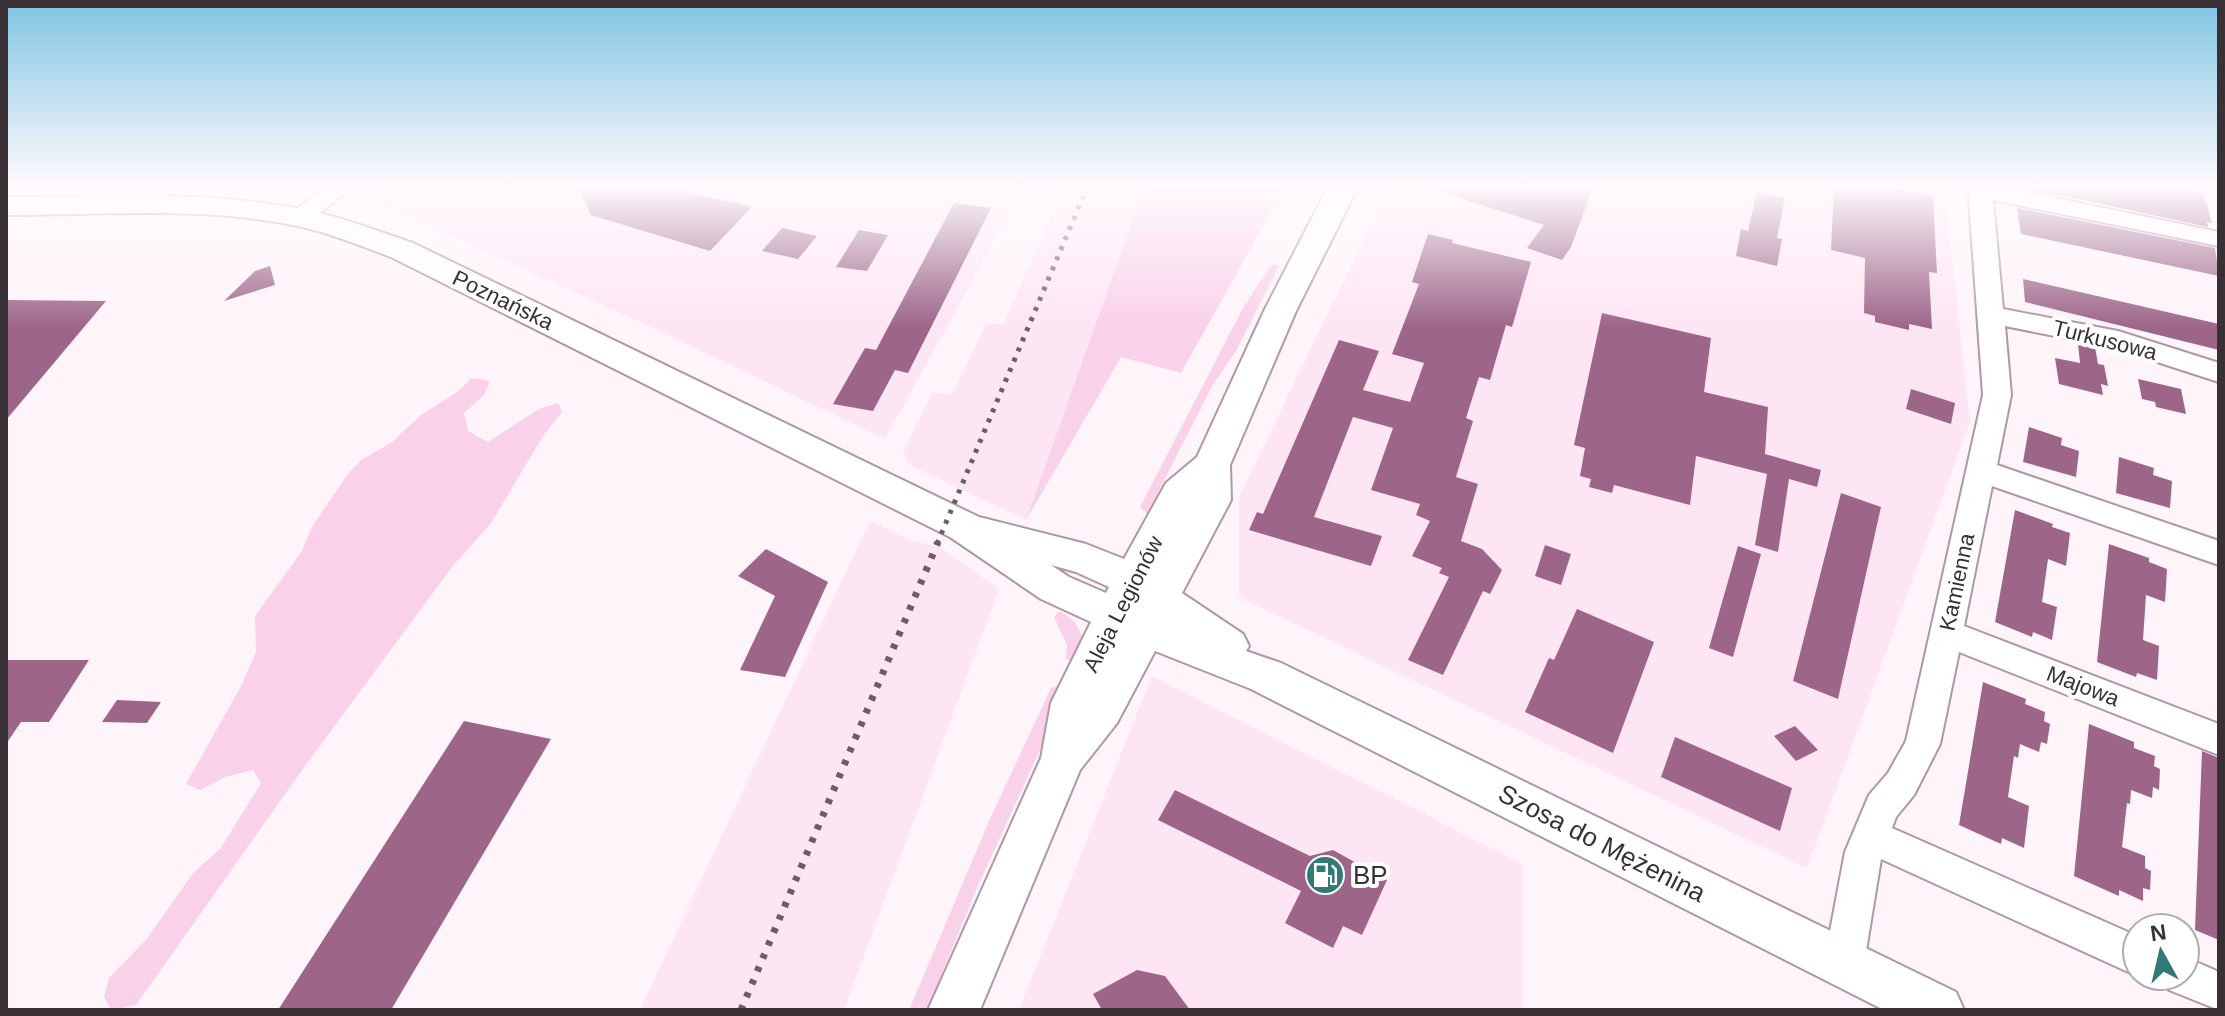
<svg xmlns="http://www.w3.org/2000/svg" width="2225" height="1016" viewBox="0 0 2225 1016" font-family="Helvetica,sans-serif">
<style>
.built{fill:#fee5f4}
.green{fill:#f9d1e9}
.building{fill:#9d6689}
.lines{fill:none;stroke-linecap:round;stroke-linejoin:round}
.minor-casing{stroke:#ae98a5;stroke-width:4}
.major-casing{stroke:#ae98a5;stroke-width:4}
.minor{fill:#fff;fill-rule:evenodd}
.major{fill:#fff;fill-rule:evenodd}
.rail-far1{stroke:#685f64;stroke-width:5;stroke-dasharray:4 7;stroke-linecap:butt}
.rail{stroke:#685f64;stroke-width:7;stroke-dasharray:5 9;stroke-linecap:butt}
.labels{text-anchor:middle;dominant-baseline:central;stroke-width:8;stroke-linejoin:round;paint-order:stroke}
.street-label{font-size:22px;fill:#393035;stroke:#fff}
.near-street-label{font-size:26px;fill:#393035;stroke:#fff}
.near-poi-label{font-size:26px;fill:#393035;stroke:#fff;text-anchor:start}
</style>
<rect width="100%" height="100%" fill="#fef4fa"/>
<path class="built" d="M390,185H1025L885,439L643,323L372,201Z
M1064,185H1145L1026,520L910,465L903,453L932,393L953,394L986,324H1004Z
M1390,185H1944L1970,422L1807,868L1239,597V497Z
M870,521L907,539L941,548L999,589L844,1010H640Z
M1152,676L1523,864V1010H1019Z"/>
<path class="green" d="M1145,185H1286L1181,373L1121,357L1026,520Z
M1274,264L1279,266L1236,351L1212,386L1147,514L1140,507L1242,310L1270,266Z
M472,378L490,381L484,395L464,413L468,431L488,442L539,409L558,403L562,412L543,436L491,523L452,567L302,770L136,1005L111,1010L104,997L109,978L146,940L193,873L221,848L261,783L253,770L225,777L200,790L186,784L241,686L256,652L255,616L302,551L312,527L347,475L361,460L391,443L421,415L457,392Z
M1059,611C1084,623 1084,639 1080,664L1066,659L1067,645L1054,617Z
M1066,683L1070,684L977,888L927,1010H909L990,819L1051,688Z"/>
<path class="building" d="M577,185H696L688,192L752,207L710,251L591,215Z
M1434,185H1594L1571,247L1562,260L1527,248L1544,225L1433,189Z
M1834,185H1878L1933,196L1937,273L1929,272L1932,329L1909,324V330L1875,322V316L1864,313L1865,258L1831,250Z
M2014,185H2155L2204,194L2212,223L2207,222L2208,227Z
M1757,191L1785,198L1777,238L1782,239L1777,266L1736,256L1741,229L1748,231Z
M954,203L991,208L908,373L895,370L873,411L833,404L865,348L876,350Z
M2017,208L2215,248L2219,276L2021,234Z
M782,228L817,236L798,259L762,251Z
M859,230L888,235L867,271L836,267Z
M1428,234L1453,240L1452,243L1531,262L1512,327L1506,325L1490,380L1479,377L1466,418L1473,421L1456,477L1478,484L1461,541L1482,549L1502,570L1490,594L1483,591L1443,675L1408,660L1449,577L1439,573L1442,568L1412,556L1430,521L1416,515L1420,504L1371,490L1393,428L1353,417L1314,517L1382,536L1371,566L1249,530L1257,512L1263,514L1339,340L1379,351L1363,390L1410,402L1424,363L1392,354L1419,284L1412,282Z
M270,266L275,285L224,301L255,271Z
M2023,279L2219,324V350L2025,302Z
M6,300L106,301L6,420Z
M1602,313L1711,338L1704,392L1768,407L1765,454L1821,470L1817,487L1789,479L1778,552L1755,545L1767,474L1696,456L1690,505L1614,485L1612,493L1589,487L1591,479L1580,476L1585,448L1574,445Z
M2078,344L2095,347L2098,364L2104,365L2108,386L2101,384L2103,395L2059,384L2055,358L2080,363Z
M2138,379L2181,389L2186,414L2156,407L2155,402L2142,399Z
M1911,389L1955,403L1951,424L1906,409Z
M2029,427L2062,438L2061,445L2079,451L2076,477L2023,462Z
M2119,457L2154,468L2153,475L2172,481L2170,508L2116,493Z
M1841,493L1881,507L1838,699L1793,681Z
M2015,510L2053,524L2052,527L2070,533L2066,566L2048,559L2042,602L2057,607L2052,640L2033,632L2032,637L1995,622Z
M2109,544L2149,558V562L2167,569L2165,602L2146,595L2143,640L2159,646L2157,680L2137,673L2136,677L2097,662Z
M1545,545L1571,554L1561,585L1535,576Z
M1738,546L1761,554L1733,657L1709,648Z
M766,549L828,582L785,677L740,670L775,596L738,576Z
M1577,609L1654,642L1613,753L1525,712L1549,658L1554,660Z
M6,660H89L49,722H21L6,744Z
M1983,682L2026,699L2025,704L2045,712L2044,721L2050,724L2047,744L2041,742L2039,752L2020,744L2018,758L2014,756L2008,797L2029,806L2024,848L2002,838L2001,844L1959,825Z
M117,700L161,702L147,723L102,722Z
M464,721L551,739L391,1010H278Z
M2089,724L2134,742V748L2155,756L2154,766L2160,769L2159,790L2153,787L2152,798L2131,790L2130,804L2127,803L2122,847L2145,856V868L2151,871L2150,890L2143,888V901L2119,890V896L2074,876Z
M1795,726L1818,750L1796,761L1774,736Z
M1675,737L1792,788L1780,831L1661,777Z
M2202,751L2219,758V940L2195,930Z
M1175,790L1310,856L1333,850L1387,880L1362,935L1343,926L1333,948L1285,923L1301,891L1158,820Z
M1137,970L1165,976L1190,1010H1102L1093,994Z"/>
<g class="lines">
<g class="minor-casing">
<path id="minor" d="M328,185H355L307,223H291L287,218L291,213Z
M1968,185H1992L2219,232V246L1993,200L2003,309L2118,331L2219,363V382L2114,348L2005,326L2011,395L1997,465L2219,541V565L1992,486L1964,626L2219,724V755L1959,652L1940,744L1914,795L1896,817L1892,828L2137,936V976L1881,859L1864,963L1858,977L1844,983L1830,977L1824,963L1845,852L1869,795L1888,773L1906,741L1983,395Z
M2185,957L2219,972V1010L2169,990L2163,976H2185Z"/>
</g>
<g class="major-casing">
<path id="major" d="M1329,185H1359L1296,311L1230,465L1231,500L1182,593L1243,634L1249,646L1246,651L1281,663L1956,992L1964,1010H1884L1251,689L1155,651L1117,723L1080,770L980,1010H928L1041,758L1051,703L1091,622L1041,599L950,537L391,257C364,247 338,236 310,229C213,205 106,215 6,215V197C106,197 209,190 307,210C344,218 378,231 413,243L979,517L1086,544L1124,559L1166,483L1197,457L1264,311ZM1051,565L1076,572L1109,587L1106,593L1069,577Z"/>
</g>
<use href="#minor" class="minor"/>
<use href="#major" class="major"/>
<path class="rail-far1" d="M937,544L1088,185"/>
<path class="rail" d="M741,1010L938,542"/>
</g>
<linearGradient id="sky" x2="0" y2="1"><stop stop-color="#80c4e2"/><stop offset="0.57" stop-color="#fffafd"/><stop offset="1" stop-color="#fffafd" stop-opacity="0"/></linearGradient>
<rect width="2225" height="327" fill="url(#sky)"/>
<defs>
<g id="fuel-disc" transform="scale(2)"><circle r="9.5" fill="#317a78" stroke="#fff"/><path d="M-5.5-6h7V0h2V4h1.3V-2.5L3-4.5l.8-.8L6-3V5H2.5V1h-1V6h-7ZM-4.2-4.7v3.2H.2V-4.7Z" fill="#fff"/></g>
</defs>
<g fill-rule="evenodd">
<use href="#fuel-disc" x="1325" y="875"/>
</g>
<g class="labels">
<g class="street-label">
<text transform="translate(503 300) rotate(26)">Poznańska</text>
<text transform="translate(2105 340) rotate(14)">Turkusowa</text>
<text transform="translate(1957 582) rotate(-78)">Kamienna</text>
<text transform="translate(1123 604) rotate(-63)">Aleja Legionów</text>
<text transform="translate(2083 686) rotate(21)">Majowa</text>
</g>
<g class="near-street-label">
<text transform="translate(1602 843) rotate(27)">Szosa do Mężenina</text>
</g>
<g class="near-poi-label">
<text x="1353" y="875">BP</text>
</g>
</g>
<rect width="2225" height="1016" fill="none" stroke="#393035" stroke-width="16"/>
<g transform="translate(2161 952) rotate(352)"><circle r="38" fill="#ffffff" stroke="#b0acae" stroke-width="2"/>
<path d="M0-6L14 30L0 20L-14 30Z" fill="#317a78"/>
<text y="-12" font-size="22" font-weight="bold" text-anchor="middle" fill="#393035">N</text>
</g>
</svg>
